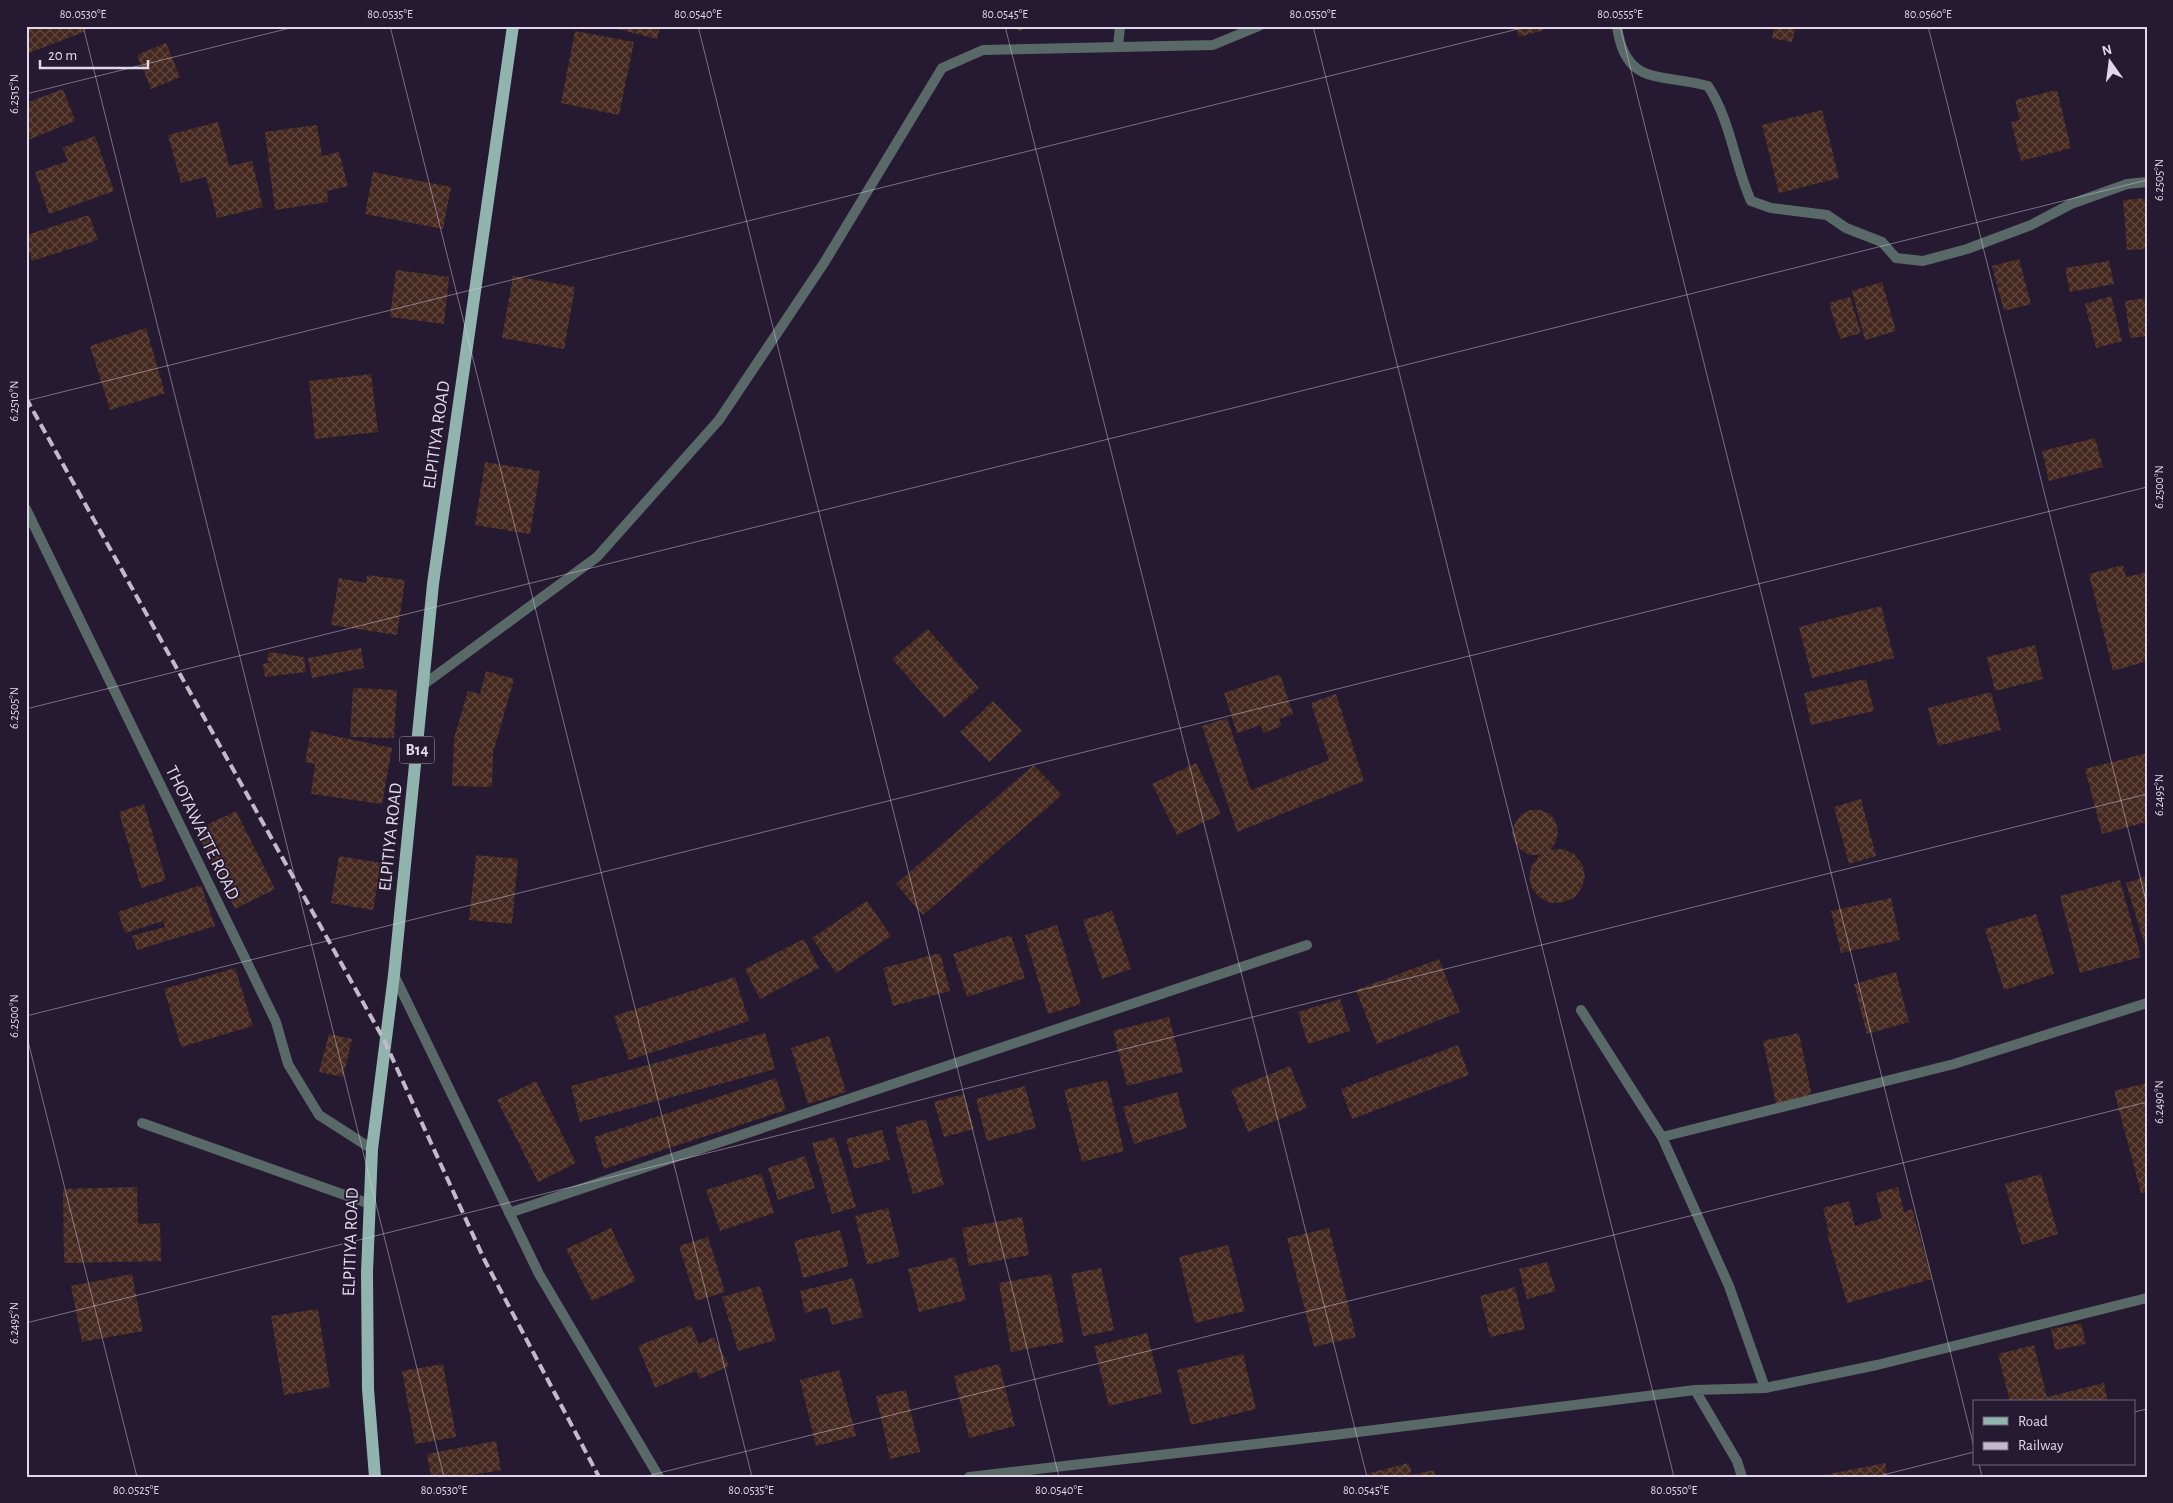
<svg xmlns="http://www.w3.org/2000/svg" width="2173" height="1503" viewBox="0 0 2173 1503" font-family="'Alegreya Sans',sans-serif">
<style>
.building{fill:url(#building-cross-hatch)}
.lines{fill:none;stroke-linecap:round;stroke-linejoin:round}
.service{stroke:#596967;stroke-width:10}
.minor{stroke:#596967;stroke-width:10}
.primary{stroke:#91b4ae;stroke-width:12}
.rail{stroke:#c2bacb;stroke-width:4;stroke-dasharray:10 5;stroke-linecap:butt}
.ticks{fill:none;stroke:#e1d9e9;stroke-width:1;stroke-opacity:0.45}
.labels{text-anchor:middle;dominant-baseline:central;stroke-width:4;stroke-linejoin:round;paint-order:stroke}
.shield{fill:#251a31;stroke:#a9a0b2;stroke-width:1}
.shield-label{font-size:16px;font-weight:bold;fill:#e1d9e9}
.street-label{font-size:18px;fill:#e1d9e9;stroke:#251a31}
.neatline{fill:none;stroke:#e1d9e9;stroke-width:2}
.ticks-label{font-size:12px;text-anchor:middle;fill:#e1d9e9}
</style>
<defs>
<pattern id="building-cross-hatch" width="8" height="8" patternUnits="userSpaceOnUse" patternTransform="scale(1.25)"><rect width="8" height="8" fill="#44281e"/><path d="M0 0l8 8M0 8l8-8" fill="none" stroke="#5f473f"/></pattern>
</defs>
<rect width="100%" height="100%" fill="#251a31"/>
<path class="building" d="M26,26H84L86,31L26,54Z
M606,26H660L657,39Z
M1017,26H1036V27L1018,31Z
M1516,26H1555V27L1519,37Z
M1774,26H1796L1792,42L1772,38Z
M575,31L634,42L619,115L561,103Z
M166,43L180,77L151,89L137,55Z
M63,89L75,121L28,140L26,103Z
M2057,90L2071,148L2021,161L2011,122L2020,120L2015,100Z
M1822,110L1839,178L1779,193L1762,125Z
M218,122L229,166L252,161L263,207L217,218L206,177L181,183L168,135Z
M317,125L322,156L339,152L348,186L327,191L328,202L275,210L265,132Z
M95,136L114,191L49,214L35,172L68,161L62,148Z
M373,172L451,187L443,229L365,214Z
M2147,198V249L2127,250L2123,200Z
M89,215L98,240L32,261L26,244V235Z
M2019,259L2031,304L2004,311L1992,266Z
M2109,261L2114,284L2070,292L2065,268Z
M396,270L449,277L444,324L390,317Z
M513,276L575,287L564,349L502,338Z
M1882,282L1896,331L1865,340L1852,291Z
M2111,296L2122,341L2096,348L2085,304Z
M1850,297L1861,333L1840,339L1829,303Z
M2147,298V336L2130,338L2125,301Z
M146,328L165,393L110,410L90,346Z
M371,374L378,432L315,439L309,381Z
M2095,438L2103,467L2049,481L2042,451Z
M485,462L540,471L530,534L475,525Z
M2123,565L2126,577L2147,572V661L2113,671L2089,574Z
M367,575L405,580L397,635L331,625L339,578L366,583Z
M1881,606L1894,658L1812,678L1799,627Z
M928,629L979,688L944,718L892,659Z
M2035,645L2043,679L1995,691L1987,657Z
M361,648L364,668L312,678L308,658Z
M269,652L304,657L306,672L265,677L263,664L273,662L267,661Z
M486,671L514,679L493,753L492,787L452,786L454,738L468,691L480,694Z
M1280,674L1293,714L1279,719L1282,726L1263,733L1261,725L1237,733L1224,693Z
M1866,679L1874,711L1811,725L1804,693Z
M353,688L397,690L394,738L350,737Z
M1991,692L2001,730L1938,746L1928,708Z
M1336,694L1364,781L1237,832L1202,726L1227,718L1251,790L1329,760L1311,703Z
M993,701L1022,731L989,762L960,732Z
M311,731L392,748L382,804L311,794L315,764L305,762Z
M2147,753V822L2102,834L2085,769Z
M1196,763L1221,814L1177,835L1152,784Z
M1034,765L1062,795L923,915L896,884Z
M1861,799L1876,856L1849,864L1834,807Z
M144,804L166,880L141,888L119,812Z
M1530,810H1540L1550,814L1556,822L1558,832L1556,842L1550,850L1563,849L1574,854L1582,864L1585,876L1582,887L1575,897L1564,902L1551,903L1540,898L1532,889L1529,876L1532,865L1540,855H1530L1521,850L1515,843L1512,833L1515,823L1521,815Z
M236,811L275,889L235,909L196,830Z
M476,855L518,859L512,924L469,920Z
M339,856L381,863L373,910L331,903Z
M2147,876V949H2146L2126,883Z
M2120,880L2141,957L2080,973L2060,896Z
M201,885L215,926L137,950L132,936L165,927L163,921L125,933L118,912Z
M1891,898L1900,940L1841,953L1831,911Z
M867,901L891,936L836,973L812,938Z
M1112,911L1131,969L1102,979L1083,920Z
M2036,914L2054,974L2004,990L1985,929Z
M1057,925L1081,1004L1048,1014L1025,935Z
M1011,935L1025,978L967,997L953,954Z
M804,939L819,968L760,999L745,969Z
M940,953L950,991L893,1006L883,968Z
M1439,959L1460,1012L1377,1044L1356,990Z
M235,968L253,1026L181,1047L164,989Z
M1896,972L1909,1022L1867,1034L1854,984Z
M735,977L749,1021L629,1060L614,1016Z
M1340,999L1350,1031L1308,1044L1298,1012Z
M1169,1017L1183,1072L1127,1086L1113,1031Z
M765,1033L775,1069L580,1122L571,1086Z
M1799,1033L1812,1097L1776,1104L1763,1041Z
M329,1034L352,1039L343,1077L319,1072Z
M829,1036L846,1092L808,1104L791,1048Z
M1458,1045L1469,1075L1352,1119L1341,1089Z
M1290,1066L1307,1108L1248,1132L1231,1090Z
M776,1078L786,1110L604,1169L594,1137Z
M1107,1080L1124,1151L1082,1162L1064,1090Z
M536,1081L576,1163L538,1182L497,1100Z
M2147,1083V1192L2141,1193L2114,1091Z
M1025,1086L1036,1128L987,1141L976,1099Z
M1177,1092L1187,1128L1134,1144L1123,1107Z
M964,1094L974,1129L944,1137L934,1102Z
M926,1119L944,1185L913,1194L895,1127Z
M882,1130L890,1160L854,1169L846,1139Z
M835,1137L856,1207L832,1214L812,1143Z
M805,1156L815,1188L778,1200L768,1168Z
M761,1173L774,1213L720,1231L706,1190Z
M2041,1174L2058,1234L2022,1245L2005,1184Z
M137,1187L138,1224L160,1223L161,1261L64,1263L63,1189Z
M1898,1187L1904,1212L1912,1209L1932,1279L1847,1303L1827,1234H1829L1823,1208L1849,1201L1855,1226L1882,1218L1876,1193Z
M888,1208L900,1256L867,1265L855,1216Z
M1022,1217L1029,1255L969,1266L962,1228Z
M611,1228L636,1281L592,1301L566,1249Z
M1329,1228L1356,1337L1314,1347L1287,1238Z
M840,1230L849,1266L803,1278L794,1241Z
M708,1237L725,1292L696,1301L679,1246Z
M1228,1245L1245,1311L1195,1323L1179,1257Z
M955,1257L966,1300L919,1312L908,1269Z
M1547,1262L1556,1291L1527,1299L1519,1269Z
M1101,1268L1114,1330L1083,1336L1071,1274Z
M132,1274L143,1331L82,1342L71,1286Z
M1051,1274L1064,1342L1011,1352L999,1283Z
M853,1278L863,1317L832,1325L827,1307L805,1313L800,1291Z
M760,1286L776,1340L738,1351L722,1297Z
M1515,1287L1525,1329L1490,1337L1480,1296Z
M318,1309L330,1387L284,1395L271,1316Z
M2081,1323L2086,1344L2055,1350L2051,1329Z
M691,1325L699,1344L714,1337L729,1366L700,1379L696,1371L655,1388L638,1346Z
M1147,1333L1162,1393L1109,1406L1094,1346Z
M2034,1345L2047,1397L2104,1383L2108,1402H2010L1998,1354Z
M1243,1354L1256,1409L1191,1425L1177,1370Z
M443,1364L456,1437L415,1444L402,1371Z
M999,1364L1015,1426L969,1438L954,1376Z
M839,1370L856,1436L816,1446L800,1380Z
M906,1390L920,1452L890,1459L876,1396Z
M496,1441L501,1470L461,1477H431L427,1454Z
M1409,1463L1412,1475L1434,1470L1436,1477H1367L1366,1474Z
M1885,1463L1887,1477H1819V1476Z"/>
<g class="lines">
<path class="service" d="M394,975L539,1274L659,1477
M1581,1010L1662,1137L1729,1286L1765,1388
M1662,1137L1954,1064L2147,1003
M1695,1390L1737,1461L1742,1477
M969,1477L1334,1435L1695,1390L1765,1388L1877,1365L2147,1298"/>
<path class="minor" d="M1617,26C1625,88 1663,73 1708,86C1731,121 1734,163 1751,201L1771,208L1827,215L1846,228L1882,242L1896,258L1923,261L1967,249L2031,225L2071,204L2127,184L2147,182
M1118,47L1120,26
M26,509L276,1022L288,1064L319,1115L372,1149
M423,685L597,557L719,420L824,263L942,68L983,50L1213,45L1259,26
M142,1123L370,1204
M509,1213L1307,945"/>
<path class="primary" d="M375,1477L368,1389L367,1272L372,1149L394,975L433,584L513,26"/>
<path class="rail" d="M26,398L384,1040L484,1259L599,1477"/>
</g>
<path class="ticks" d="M83,26L444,1477M390,26L752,1477M698,26L1059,1477M1005,26L1367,1477M1313,26L1674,1477M1620,26L1974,1447M1928,26L2147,905M26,94L298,26M26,401L1530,26M26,709L2147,180M26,1016L2147,487M26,1033L137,1477M26,1323L2147,794M2134,1412L2147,1409M1979,1464L1982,1477M643,1477L2147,1102M1875,1477L1974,1452"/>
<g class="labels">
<rect class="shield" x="399.5" y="736.5" width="35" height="27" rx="4"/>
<g class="shield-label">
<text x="417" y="750">B14</text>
</g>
<g class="street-label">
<text transform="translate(437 435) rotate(-82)">ELPITIYA ROAD</text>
<text transform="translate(202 833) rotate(64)">THOTAWATTE ROAD</text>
<text transform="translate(391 837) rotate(-84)">ELPITIYA ROAD</text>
<text transform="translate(351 1242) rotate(-88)">ELPITIYA ROAD</text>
</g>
</g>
<rect width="2173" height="1503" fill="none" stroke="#251a31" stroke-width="55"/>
<rect x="1973" y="1400" width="162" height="65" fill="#251a31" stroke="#70667b"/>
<rect x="1983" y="1417" width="25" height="8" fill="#91b4ae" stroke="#70667b"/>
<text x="2018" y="1426" font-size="15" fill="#e1d9e9">Road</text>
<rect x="1983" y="1442" width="25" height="8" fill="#c2bacb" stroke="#70667b"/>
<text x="2018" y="1450" font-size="15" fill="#e1d9e9">Railway</text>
<g transform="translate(2110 62) rotate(346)" stroke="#251a31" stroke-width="4" paint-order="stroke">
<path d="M0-4L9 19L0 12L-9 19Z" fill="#e1d9e9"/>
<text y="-8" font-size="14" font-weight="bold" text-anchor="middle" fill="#e1d9e9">N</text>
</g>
<path d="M40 60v8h108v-8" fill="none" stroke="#e1d9e9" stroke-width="2.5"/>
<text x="48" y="60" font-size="15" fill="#e1d9e9" stroke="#251a31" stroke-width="4" paint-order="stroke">20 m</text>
<rect x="28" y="28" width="2118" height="1448" class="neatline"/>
<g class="ticks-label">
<text x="83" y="18">80.0530°E</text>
<text x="390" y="18">80.0535°E</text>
<text x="698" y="18">80.0540°E</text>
<text x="1005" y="18">80.0545°E</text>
<text x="1313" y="18">80.0550°E</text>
<text x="1620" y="18">80.0555°E</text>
<text x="1928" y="18">80.0560°E</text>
<text transform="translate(14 94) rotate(-90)" y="4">6.2515°N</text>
<text transform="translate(2159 180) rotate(-90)" y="4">6.2505°N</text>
<text transform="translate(14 401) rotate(-90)" y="4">6.2510°N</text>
<text transform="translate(2159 487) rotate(-90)" y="4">6.2500°N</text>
<text transform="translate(14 708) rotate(-90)" y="4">6.2505°N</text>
<text transform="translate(2159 795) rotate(-90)" y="4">6.2495°N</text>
<text transform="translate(14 1016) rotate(-90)" y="4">6.2500°N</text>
<text transform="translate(2159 1102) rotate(-90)" y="4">6.2490°N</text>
<text transform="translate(14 1323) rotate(-90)" y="4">6.2495°N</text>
<text x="136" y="1494">80.0525°E</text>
<text x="444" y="1494">80.0530°E</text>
<text x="751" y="1494">80.0535°E</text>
<text x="1059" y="1494">80.0540°E</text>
<text x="1366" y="1494">80.0545°E</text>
<text x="1674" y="1494">80.0550°E</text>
</g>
</svg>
